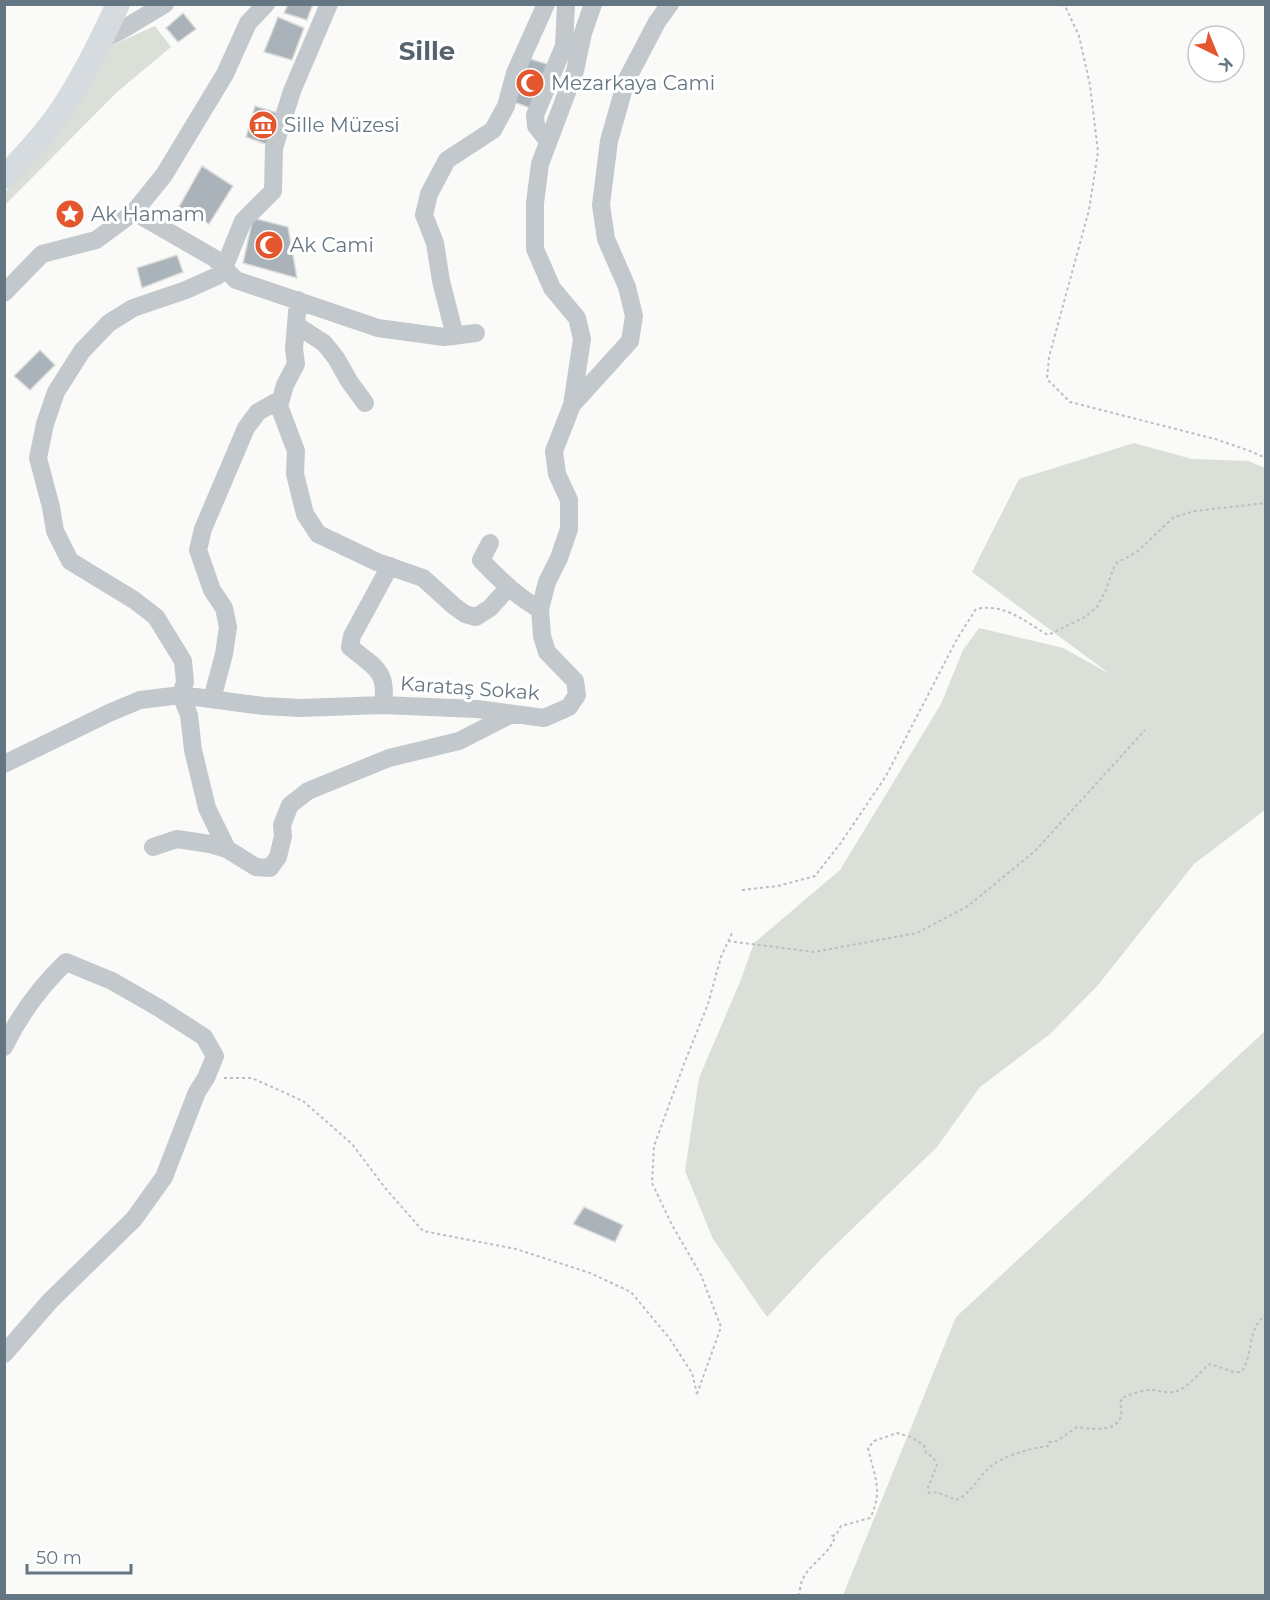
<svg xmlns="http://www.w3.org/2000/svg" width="1270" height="1600" viewBox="0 0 1270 1600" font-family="Montserrat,sans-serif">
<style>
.green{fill:#dadfd7}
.building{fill:#aab3b9;stroke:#dcdcda;stroke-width:1.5}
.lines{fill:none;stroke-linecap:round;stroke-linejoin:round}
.path{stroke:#bbbfc2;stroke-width:2;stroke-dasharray:3 3;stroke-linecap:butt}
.minor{stroke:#c3c8cc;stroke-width:18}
.major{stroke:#d6dbdf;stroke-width:24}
.labels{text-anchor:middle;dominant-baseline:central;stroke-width:6;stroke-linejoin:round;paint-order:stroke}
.poi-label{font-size:20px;fill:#657683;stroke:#fff;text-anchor:start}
.street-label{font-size:20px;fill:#657683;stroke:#fff}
.district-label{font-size:26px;font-weight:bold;fill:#57646e;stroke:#fff}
</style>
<rect width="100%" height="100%" fill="#fafaf8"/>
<path class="green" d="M155,26L171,47L117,92L5,205V192L18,179L108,47Z
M1134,443L1192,459L1248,461L1265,468V810L1194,864L1098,985L1050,1034L980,1087L937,1147L822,1258L767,1317L713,1239L685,1171L699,1078L740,982L754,943L840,870L941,704L963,650L979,628L1063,648L1110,674L972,572L1019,479Z
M1265,1031V1595H843L956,1317Z"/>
<path class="building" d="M288,4H313L307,20L284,13Z
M183,13L196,29L178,42L166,28Z
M278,17L304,28L292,60L264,52Z
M527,58L550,65L533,109L511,101Z
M255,106L281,114L271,146L246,137Z
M202,166L233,186L209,224L179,207Z
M253,218L288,227L297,278L243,263Z
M177,255L183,272L142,288L137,268Z
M40,350L55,365L30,390L14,376Z
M584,1207L623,1225L615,1242L573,1224Z"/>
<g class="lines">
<path class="path" d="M1061,4L1066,8L1079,36L1090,85L1098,152L1089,210L1049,357L1047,379L1070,402L1215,439L1250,451L1266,458
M742,890L778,886L815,876L840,844L886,776L957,639L976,609C1005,603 1024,621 1048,635L1085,617L1097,607L1106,590L1115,564L1138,551L1174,517L1195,511L1266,503
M728,941L814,952L917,933L968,906L1035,851L1145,730
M224,1078H252L303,1101L352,1144L386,1189L423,1231L516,1249L590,1273L631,1292L670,1339L692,1373L697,1394
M697,1394L721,1327L701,1275L672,1225L652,1183L654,1146L684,1064L708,1004L721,957L733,931
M799,1596C800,1591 800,1585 802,1581C808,1565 826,1557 834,1540L832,1536L836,1535L841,1526L870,1518C884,1491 874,1476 868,1448L874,1441L897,1433L911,1437L924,1445L926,1453L933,1457L937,1465L928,1487L929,1493L937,1492L956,1500C972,1493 977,1478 990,1467C1003,1456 1031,1448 1048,1446L1049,1442L1057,1441L1077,1427C1096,1430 1128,1433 1120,1403L1122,1398C1132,1394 1143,1389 1154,1390C1163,1391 1168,1394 1177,1391C1190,1386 1199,1372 1210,1364L1234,1372H1241C1255,1353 1245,1333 1266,1314"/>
<path class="minor" d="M102,40L120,31L165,4
M548,141L536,126L535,115L564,46L566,4
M134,212L214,258L236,280L378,328L444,337L476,333
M4,293L42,254L96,240L134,212L164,175L225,74L248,23L266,4
M298,300L294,349L296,364L285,385L279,406L296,451L295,474L305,514L318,534L377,562L423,578L454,606L465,614L476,617L490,608L509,587
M296,325L324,343L336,358L349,381L365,403
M455,336L441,281L435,243L424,215L429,194L447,160L493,130L506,106L515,73L546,4
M572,405L582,339L577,318L552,288L535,249V203L540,164L575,71L583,33L593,4
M490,543L481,560C497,577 519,599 540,609
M212,699L224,654L228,627L224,608L212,590L198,550L203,529L246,428L258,412L281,399
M383,705C388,670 374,667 350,647L352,636L390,566
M4,764L109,713L140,700L181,695L263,706L301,708L383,705L477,709L544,718L569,707L577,695L575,681L547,652L542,636L540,609L547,582L559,558L569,529V500L557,474L554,451L572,405L630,341L634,316L627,287L606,239L601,205L609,141L626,81L657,22L670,4
M153,847L177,839L210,844L227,849L256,867L270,868L278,857L283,836L282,825L290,805L308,791L389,758L459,741L512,714
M227,849L207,808L193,750L189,715L181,695L185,682L183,661L156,617L134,600L70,561L55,531L51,507L38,458L45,424L56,392L82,351L109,323L133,308L186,290L217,276L224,268L243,221L273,191L274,148L292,91L329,4
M4,1047C20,1014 40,987 66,962L112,981L159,1008L204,1037L215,1056L206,1078L197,1092L164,1177L134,1219L50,1301L4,1354"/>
<path class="major" d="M4,177C26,155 47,132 64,106C85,74 102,39 118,4"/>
</g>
<defs>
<g id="mosque-disc" transform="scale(1.5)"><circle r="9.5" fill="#e4572e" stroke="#fff"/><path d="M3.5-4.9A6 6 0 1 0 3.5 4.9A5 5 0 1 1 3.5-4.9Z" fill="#fff"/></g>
<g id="museum-disc" transform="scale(1.5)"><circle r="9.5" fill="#e4572e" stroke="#fff"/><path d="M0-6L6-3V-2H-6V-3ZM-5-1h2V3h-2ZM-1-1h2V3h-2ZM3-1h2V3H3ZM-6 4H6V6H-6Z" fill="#fff"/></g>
<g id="sight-disc" transform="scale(1.5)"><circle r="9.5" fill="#e4572e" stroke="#fff"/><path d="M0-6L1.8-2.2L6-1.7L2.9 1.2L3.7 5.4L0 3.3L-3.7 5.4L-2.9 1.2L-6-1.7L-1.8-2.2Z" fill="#fff"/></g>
</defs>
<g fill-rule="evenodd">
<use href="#mosque-disc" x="530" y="83"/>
<use href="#museum-disc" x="263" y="125"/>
<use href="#sight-disc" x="70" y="214"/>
<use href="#mosque-disc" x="269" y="245"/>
</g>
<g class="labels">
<g class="poi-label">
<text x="551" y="83">Mezarkaya Cami</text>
<text x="284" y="125">Sille Müzesi</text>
<text x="91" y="214">Ak Hamam</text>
<text x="290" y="245">Ak Cami</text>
</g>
<g class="street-label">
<text transform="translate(470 688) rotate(4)">Karataş Sokak</text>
</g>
<g class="district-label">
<text x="427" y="51">Sille</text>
</g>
</g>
<rect width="1270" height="1600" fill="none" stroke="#657683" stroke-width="12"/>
<g transform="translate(1216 54) rotate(137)"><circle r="28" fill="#ffffff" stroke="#c1c8cd" stroke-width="1.5"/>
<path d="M0-4.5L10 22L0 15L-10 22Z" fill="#e4572e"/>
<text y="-9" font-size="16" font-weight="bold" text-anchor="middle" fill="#657683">K</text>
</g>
<path d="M27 1564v9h104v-9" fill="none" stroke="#657683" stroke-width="3"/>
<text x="36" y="1564" font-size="18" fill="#657683" stroke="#ffffff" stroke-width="4.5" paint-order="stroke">50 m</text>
</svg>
